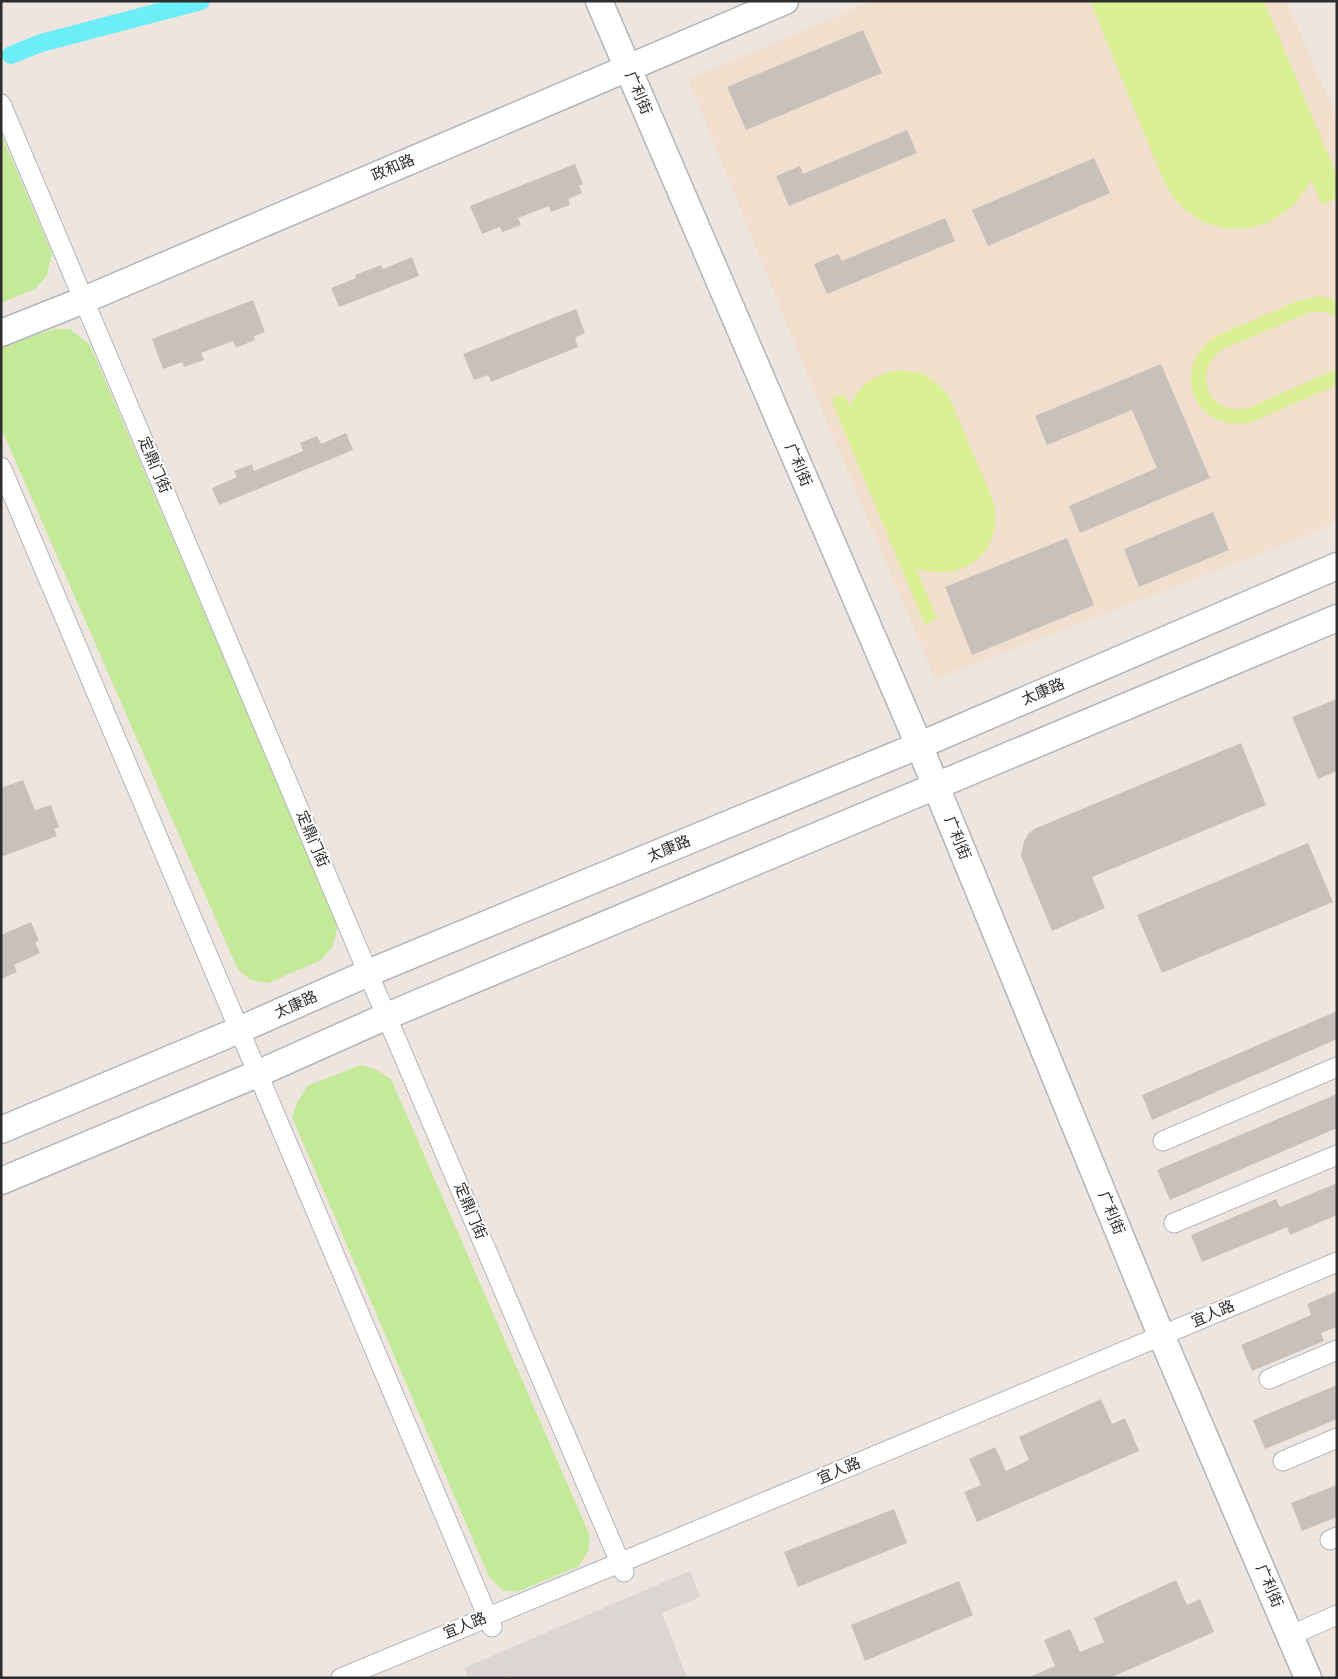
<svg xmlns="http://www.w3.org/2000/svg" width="1338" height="1679" viewBox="0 0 1338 1679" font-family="'Sofia Sans Condensed','Noto Sans SC',sans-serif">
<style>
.education{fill:#f1dfce}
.green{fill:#c4e999}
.pitch{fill:#dbf094}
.plaza{fill:#dbd6d3}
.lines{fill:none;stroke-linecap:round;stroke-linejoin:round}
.canal{stroke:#6dedf7;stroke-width:18}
.building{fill:#c8c1bb}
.street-casing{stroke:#afb5bd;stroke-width:21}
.secondary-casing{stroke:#afb5bd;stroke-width:29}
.street{stroke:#fff;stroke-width:19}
.secondary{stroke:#fff;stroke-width:26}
.labels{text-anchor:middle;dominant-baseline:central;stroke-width:4.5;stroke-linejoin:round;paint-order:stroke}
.street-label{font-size:15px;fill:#2d2d2d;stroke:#fff}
</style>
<rect width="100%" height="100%" fill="#efe5df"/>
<path class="education" d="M873,1H1287L1337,119V520L1307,536L935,679L811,385L688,79Z"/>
<path class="green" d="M1,134L52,253L47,275L35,289L1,303Z
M54,329H70L90,345L338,925L333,946L321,960L268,983L251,980L238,970L1,428V347Z
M361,1065L373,1068L391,1079L590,1536L588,1551L579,1566L517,1592L502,1590L489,1577L292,1117L297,1103L307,1086Z"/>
<path class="pitch" d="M1090,1H1264L1337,176V198L1322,205L1311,180C1287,231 1220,247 1179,204C1173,198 1169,190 1164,182Z
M1318,296L1337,300V317L1326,312H1311L1223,349C1190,372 1208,417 1248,408L1337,369V385L1252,422C1195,435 1167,369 1216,336L1298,301Z
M898,370L921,373L931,378L948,394L992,498C1007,550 965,585 916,568L937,619L925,625L831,399L844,394L850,407C858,385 875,374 898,370Z"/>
<path class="plaza" d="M690,1571L700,1597L662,1613L687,1678H511L510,1675L502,1678H468L464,1668Z"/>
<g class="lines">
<path class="canal" d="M11,55L41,43L201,1"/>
</g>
<path class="building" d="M863,30L882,73L746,130L727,87Z
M907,130L917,153L789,206L776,176L800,166L803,174Z
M1094,158L1110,193L988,246L972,210Z
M575,164L583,184L579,186L582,193L568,199L570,205L551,212L549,206L518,218L521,225L502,232L500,227L482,234L470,206Z
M945,218L955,241L827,294L814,264L838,254L842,261Z
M412,257L419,276L339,307L331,288L356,278L355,275L381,265L383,269Z
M253,300L265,332L254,336L255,340L236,348L233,341L201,353L204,360L184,367L182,362L163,369L152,339Z
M576,309L585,333L575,338L578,347L491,382L488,375L474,380L463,354Z
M1161,364L1210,478L1080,533L1069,506L1157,468L1132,410L1047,445L1035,416Z
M346,433L353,450L219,505L212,488L237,477L234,471L252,464L254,471L303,451L300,443L317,436L321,444Z
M1213,512L1229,550L1139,587L1124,549Z
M1067,538L1094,605L972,655L945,587Z
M1337,699V771L1318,779L1292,717Z
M1241,743L1266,805L1092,877L1105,908L1052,931L1021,856L1024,841L1028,834L1034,829Z
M23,780L35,810L51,805L59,827L54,829L57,836L1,857V788Z
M1308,843L1333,902L1162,973L1137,915Z
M31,922L39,941L35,942L40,953L14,965L17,972L1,979V935Z
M1337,1011V1039L1152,1120L1142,1095Z
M1337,1094V1128L1170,1200L1157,1170Z
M1337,1183V1215L1290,1235L1287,1227L1202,1262L1191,1235L1276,1199L1280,1207Z
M1337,1291V1327L1321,1333L1324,1341L1252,1371L1241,1345L1311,1315L1307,1304Z
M1337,1385V1419L1265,1449L1253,1420Z
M1101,1399L1112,1424L1125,1418L1139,1451L977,1522L964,1492L981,1485L969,1459L995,1447L1006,1471L1029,1460L1019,1437Z
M1337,1485V1517L1302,1531L1291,1503Z
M894,1509L907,1543L798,1587L784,1552Z
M1176,1580L1187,1605L1200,1599L1214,1632L1110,1678H1027L1055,1666L1044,1640L1070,1629L1080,1652L1104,1642L1094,1618Z
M959,1581L973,1615L865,1661L851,1625Z"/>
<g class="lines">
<g class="street-casing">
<path id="street" d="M1,104L368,973L624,1572
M1,467L492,1627
M1163,1141L1337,1067
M1174,1223L1337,1155
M1269,1379L1337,1350
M1283,1461L1337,1438
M1330,1540L1337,1537
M1303,1630L1337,1615
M341,1678L641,1554L1337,1262"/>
</g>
<g class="secondary-casing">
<path id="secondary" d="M599,1L919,745L1161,1335L1308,1678
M1,333L84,300L785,1
M1,1130L239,1030L368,973L932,740L1337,566
M1,1181L257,1074L387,1016L1337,618"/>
</g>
<use href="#street" class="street"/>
<use href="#secondary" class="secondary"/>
</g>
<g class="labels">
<g class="street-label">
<text transform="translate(638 93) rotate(67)">广利街</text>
<text transform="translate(393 168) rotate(-23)">政和路</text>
<text transform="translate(154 465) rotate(67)">定鼎门街</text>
<text transform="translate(798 465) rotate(67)">广利街</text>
<text transform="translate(1043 692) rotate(-23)">太康路</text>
<text transform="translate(957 838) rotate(68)">广利街</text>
<text transform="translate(312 839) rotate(67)">定鼎门街</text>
<text transform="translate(669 849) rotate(-23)">太康路</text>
<text transform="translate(296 1005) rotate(-24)">太康路</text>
<text transform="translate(470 1211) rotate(67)">定鼎门街</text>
<text transform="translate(1111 1213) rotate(68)">广利街</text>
<text transform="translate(1213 1314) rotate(-23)">宜人路</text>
<text transform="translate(839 1471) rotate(-23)">宜人路</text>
<text transform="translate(1269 1586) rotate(67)">广利街</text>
<text transform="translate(465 1626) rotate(-22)">宜人路</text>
</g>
</g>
<rect width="1338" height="1679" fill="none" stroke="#2d2d2d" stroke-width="5"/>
</svg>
